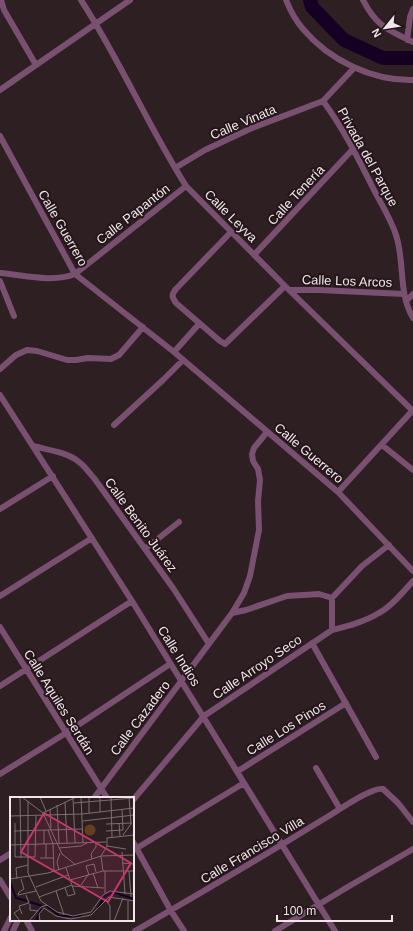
<svg xmlns="http://www.w3.org/2000/svg" width="413" height="931" viewBox="0 0 413 931" font-family="Arial,sans-serif">
<style>
.lines{fill:none;stroke-linecap:round;stroke-linejoin:round}
.river{stroke:#150024;stroke-width:14}
.minor{stroke:#795070;stroke-width:6}
.labels{text-anchor:middle;dominant-baseline:central;stroke-width:4;stroke-linejoin:round;paint-order:stroke}
.street-label{font-size:13px;fill:#f1e6e9;stroke:#24161a}
.inset-river{fill:none;stroke:#150024;stroke-width:2}
.inset-road{fill:none;stroke:#7c6f72;stroke-width:1}
.view{fill:#c93770;fill-opacity:0.15;stroke:#c93770;stroke-width:2}
.inset-edge{fill:none;stroke:#f1e6e9;stroke-width:2}
</style>
<rect width="100%" height="100%" fill="#2e1f23"/>
<g class="lines">
<path class="river" d="M310,0L312,7L344,40L383,58H413"/>
<path class="minor" d="M1,0L4,10L36,65
M81,0C120,60 148,126 186,186L285,286L413,411
M286,0C290,10 296,21 303,29C329,60 372,81 413,80
M363,0C376,26 388,30 413,42
M407,40L410,17L413,9
M0,90L130,0
M323,101C343,128 358,158 373,188C381,204 391,219 396,235C405,262 398,293 413,318
M0,136L75,274L174,352L338,492L413,571
M175,168L205,150L252,128L323,101L354,68
M231,232L176,289C171,295 172,297 176,303L220,341L225,344L285,286
M254,255L353,149
M0,273C24,275 52,283 75,274L186,186
M0,281L14,316
M291,290H319L404,294
M406,301L413,294
M174,352L199,324
M0,369L16,355L27,350L37,351L67,360H76L88,358L111,359L119,355L143,327
M0,395L132,601L335,931
M114,425L163,380L183,360
M382,445L413,470
M33,446C48,450 67,452 79,462C85,466 89,473 94,478L173,588L209,644
M338,492L413,410
M0,509L53,476
M145,549L179,522
M0,596L92,538
M232,613L246,610L287,596L319,594L332,598L362,566L389,545
M0,627L107,798
M332,630V598
M312,643L376,757
M0,686L132,601
M316,768L340,809
M238,771L346,703
M0,774L66,733L170,664
M94,798L232,613L244,593L250,576L259,530L258,501L260,480L258,469L253,461L252,454L254,448L267,432
M133,800L204,716L332,630C348,626 364,622 379,613C392,606 403,592 413,581
M133,842L171,911L184,931
M137,848L244,783
M0,860L11,853
M0,880L11,898
M26,920L32,931
M4,931L11,917
M13,931L18,920
M135,931C201,893 267,854 332,814C342,808 372,787 383,789L398,803L413,822
M275,931L346,888L413,849"/>
</g>
<g class="labels">
<g class="street-label">
<text transform="translate(243 122) rotate(-23)">Calle Vinata</text>
<text transform="translate(368 157) rotate(61)">Privada del Parque</text>
<text transform="translate(296 195) rotate(-47)">Calle Tenería</text>
<text transform="translate(133 214) rotate(-38)">Calle Papantón</text>
<text transform="translate(231 216) rotate(45)">Calle Leyva</text>
<text transform="translate(63 228) rotate(60)">Calle Guerrero</text>
<text transform="translate(347 281) rotate(2)">Calle Los Arcos</text>
<text transform="translate(309 453) rotate(40)">Calle Guerrero</text>
<text transform="translate(141 525) rotate(54)">Calle Benito Juárez</text>
<text transform="translate(179 656) rotate(58)">Calle Indios</text>
<text transform="translate(257 667) rotate(-34)">Calle Arroyo Seco</text>
<text transform="translate(59 702) rotate(58)">Calle Aquiles Serdán</text>
<text transform="translate(140 718) rotate(-53)">Calle Cazadero</text>
<text transform="translate(286 728) rotate(-32)">Calle Los Pinos</text>
<text transform="translate(252 850) rotate(-31)">Calle Francisco Villa</text>
</g>
</g>
<g transform="translate(10 797)">
<rect width="124" height="124" fill="#2e1f23"/>
<path d="M74.5 33a5.5 5.5 0 1 1 11 0a5.5 5.5 0 1 1-11 0Z" fill="#663e1f"/>
<path class="inset-river" d="M0,85L6,101L17,104M20,105L32,109M37,109L50,119H72M88,111L95,99L103,95L124,102M26,124L31,112"/>
<path class="inset-road" d="M10,0L11,61M12,0L33,16L52,57L66,68M30,0L36,14M71,0L73,46M79,0V16M90,0V15M101,0L102,40M63,1L65,46M18,4V76L31,104L47,115L63,119L81,115L93,98L100,94L124,97M55,5L57,46M64,6L124,1M47,8L49,46M40,12L41,31M33,16L66,0M0,19L72,17L124,11M73,24L124,18M5,26V60H25L26,19M109,26L110,39M96,27L122,26M34,33V47M38,33L43,47L44,74M4,34L73,32M96,34L113,33L112,13M113,38L121,27L119,1M36,47V61M0,48L96,45M97,49L116,52M49,51L71,49L77,46M112,55L115,97M30,61H44M82,62L81,57L86,50V46M112,66L124,67M80,68L84,67L86,75M49,73L47,65L50,56M93,74L91,59L97,49V41L124,38M119,74L121,100M83,76L88,91M79,78L76,69L80,68M0,82L38,76L91,59L124,58M7,82L6,71L18,68M11,82L14,92L9,95L8,98L26,94M60,83L93,74H124M71,88L78,78M62,89L94,91M26,90L58,78M55,91L58,99L65,97L56,71M46,94L54,118M95,96V74M29,100L62,88M95,102L100,109V124M20,107V113L28,114M10,112L4,116L10,124M12,117L9,109L19,106L16,98M19,124L31,110L37,108M30,124L29,117L34,111L46,119L61,122L81,118L99,100L124,104M104,124L113,101M118,124V104"/>
<path class="view" d="M34,16L121,66L98,105L11,55Z"/>
<rect width="124" height="124" class="inset-edge"/>
</g>
<g transform="translate(385 28) rotate(240)" stroke="#24161a" stroke-width="3" paint-order="stroke">
<path d="M0-3L7 15L0 10L-7 15Z" fill="#f1e6e9"/>
<text y="-6" font-size="11" font-weight="bold" text-anchor="middle" fill="#f1e6e9">N</text>
</g>
<path d="M277 915v6h115v-6" fill="none" stroke="#f1e6e9" stroke-width="2"/>
<text x="283" y="915" font-size="12" fill="#f1e6e9" stroke="#24161a" stroke-width="3" paint-order="stroke">100 m</text>
</svg>
